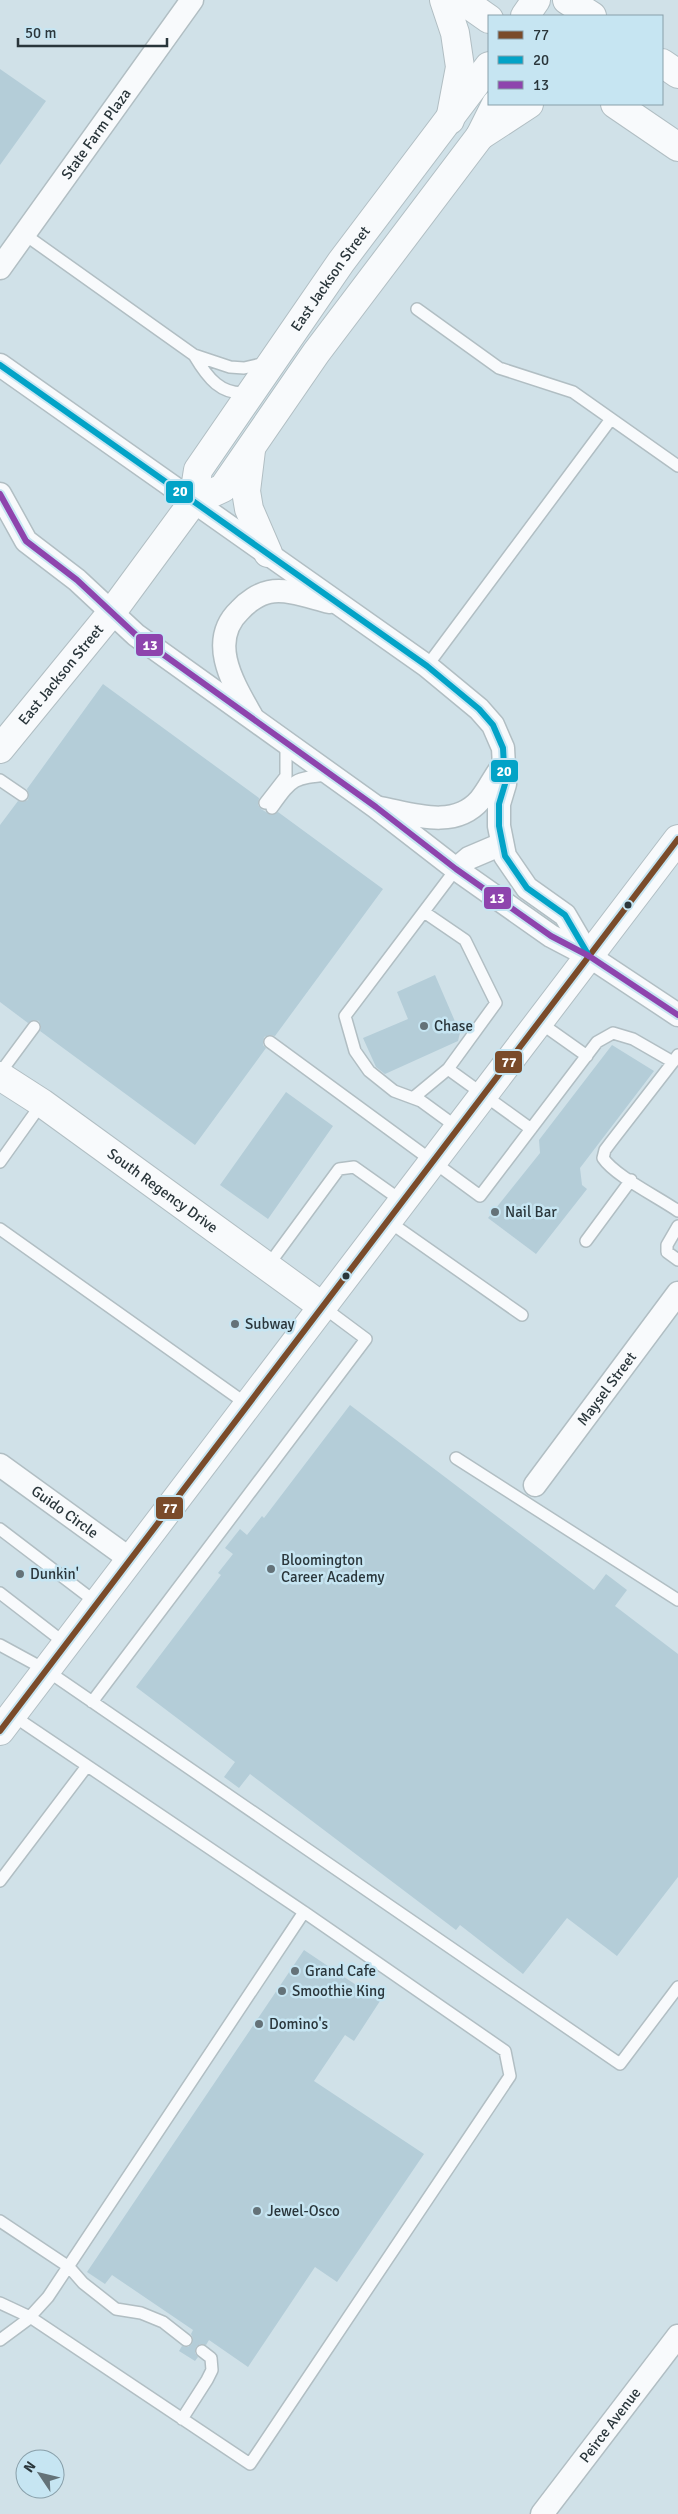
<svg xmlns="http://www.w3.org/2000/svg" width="678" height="2514" viewBox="0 0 678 2514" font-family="Signika,sans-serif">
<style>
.building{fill:#b4cdd8}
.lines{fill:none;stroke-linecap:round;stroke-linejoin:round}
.service-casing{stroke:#b1bec3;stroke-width:14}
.minor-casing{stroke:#b1bec3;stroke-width:25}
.tertiary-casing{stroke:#b1bec3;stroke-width:30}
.secondary-casing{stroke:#b1bec3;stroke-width:30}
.trunk-casing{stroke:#b1bec3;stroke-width:30}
.service{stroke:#f8fafc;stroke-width:11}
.minor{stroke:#f8fafc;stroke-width:22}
.tertiary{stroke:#f8fafc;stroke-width:28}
.secondary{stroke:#f8fafc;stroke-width:28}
.trunk{stroke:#f8fafc;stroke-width:28}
.bus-1-casing{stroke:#c6e5f2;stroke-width:10}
.bus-2-casing{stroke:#c6e5f2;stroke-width:10}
.bus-3-casing{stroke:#c6e5f2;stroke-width:10}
.bus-1{stroke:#7a4b2a;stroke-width:6}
.bus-2{stroke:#02a3c7;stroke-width:6}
.bus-3{stroke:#8e44ad;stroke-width:6}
.bus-dot{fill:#2a363b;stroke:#c6e5f2;stroke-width:2}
.poi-dot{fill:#647278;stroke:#c6e5f2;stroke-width:2}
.labels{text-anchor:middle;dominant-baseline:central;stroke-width:5;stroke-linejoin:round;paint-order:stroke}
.street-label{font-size:15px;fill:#2a363b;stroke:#c6e5f2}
.poi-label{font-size:15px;fill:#2a363b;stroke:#c6e5f2;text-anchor:start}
.line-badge{stroke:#c6e5f2;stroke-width:2}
.badge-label{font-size:14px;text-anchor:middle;font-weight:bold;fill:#fff}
</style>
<rect width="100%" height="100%" fill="#d0e1e8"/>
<path class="building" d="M0,69L46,101L0,165Z
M103,684L259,798L258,805L261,809L271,815L278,812L383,889L275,1036L270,1035L264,1037L263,1045L266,1048L195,1145L40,1031L41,1027L39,1021L34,1020L28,1023L0,1002V825L18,801L22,802L28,800L29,795L27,789Z
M435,975L460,1033L458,1041L385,1074L376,1067L363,1038L408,1019L397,992Z
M612,1045L654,1071L580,1168L582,1185L587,1189L536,1254L488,1218L540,1153L539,1140Z
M286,1092L333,1126L268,1219L220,1185Z
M350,1405L594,1590L606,1574L627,1590L615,1606L678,1654V1877L617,1956L567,1918L523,1974L460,1925L456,1930L250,1774L239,1788L224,1777L235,1762L136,1687L221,1575L218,1573L233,1554L225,1548L240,1529L247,1535L262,1516L264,1518Z
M304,1950L380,2001L354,2041L345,2035L314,2081L424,2154L337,2282L315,2267L248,2367L209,2340L206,2345L200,2344L196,2347L195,2353L198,2357L195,2361L179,2351L182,2346L188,2347L192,2344L193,2338L191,2334L193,2330L112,2275L105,2284L87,2272Z"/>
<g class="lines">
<g class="service-casing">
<path id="service" d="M24,234L194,355L230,367L244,368L266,363
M417,309L499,368L573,392L678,466
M194,355C207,377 221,397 250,392
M427,666L611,419
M0,780L22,795
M265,803L286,776V743
M272,808C293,779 293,778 329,775
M456,869L345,1016L355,1051L369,1071L394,1091L421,1101L458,1128
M539,1022L587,1056
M270,1042L480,1196L597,1042L613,1033L633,1039L673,1062L678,1055
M673,1062L611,1142L605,1150L603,1158C615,1176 658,1197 678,1211
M448,1069L531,1129
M0,1073L34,1027
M413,1098L448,1069L496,1003L465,940L424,912
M0,1162L42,1103
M388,1221L522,1315
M678,1226L667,1245V1252L678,1260
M0,1229L248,1405
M586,1241L631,1180
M267,1267L339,1169L354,1167L402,1201
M456,1458L678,1600
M0,1529L97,1603
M0,1593L66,1644
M0,1645L46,1670L620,2064L678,1987
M92,1702L366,1339L323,1307
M0,1881L87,1766
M0,2221L69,2267L83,2283L116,2309L141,2313L163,2322L186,2340
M0,2303L30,2317L250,2464L510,2076L505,2051L304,1912
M0,2340L27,2320L48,2297L304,1912L12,1715
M182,2419L207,2380L212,2370L211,2358L202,2351"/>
</g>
<g class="minor-casing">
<g id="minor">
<path id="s1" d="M0,268L192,0"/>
<path d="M0,365L427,666L479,709L493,725L503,748L505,784L499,804V826L505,856L527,888L565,915L589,956"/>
<path d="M0,494L26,541L77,580L136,635L376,807L456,869L551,936L589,956L678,1015"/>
<path d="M251,715C233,683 207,641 240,610C247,602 259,594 269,592C288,588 312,598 330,602"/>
<path d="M380,808C412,814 454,830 480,800C489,789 495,775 504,764"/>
<path d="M456,869L469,858L502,844"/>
<path id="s2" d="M0,1465L130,1559"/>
<path id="s3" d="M535,1485L678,1293"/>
<path id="s4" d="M542,2514L678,2336"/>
</g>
</g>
<g class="tertiary-casing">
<g id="tertiary">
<path d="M525,16L536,0"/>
<path d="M251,450L246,491L249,509L268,553"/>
<path id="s5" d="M193,502L198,470L341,262L489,66"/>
<path id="s6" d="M0,749L112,612L193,502L223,488L316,353L480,136L496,104"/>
</g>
</g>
<g class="secondary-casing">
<g id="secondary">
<path id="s7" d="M0,1076L42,1103L323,1307"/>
<path d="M0,1731L678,839"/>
</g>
</g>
<g class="trunk-casing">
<path id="trunk" d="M444,0L455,33L460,67L450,120
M462,0L489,19
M567,0L592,16
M662,63L678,74
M615,104L678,147
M480,136L529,104"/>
</g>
<use href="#service" class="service"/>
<use href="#minor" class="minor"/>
<use href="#tertiary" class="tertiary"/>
<use href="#secondary" class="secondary"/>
<use href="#trunk" class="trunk"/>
<g class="bus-1-casing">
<path id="bus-1" d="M0,1731L678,839"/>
</g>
<g class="bus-2-casing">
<path id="bus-2" d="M0,365L427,666L479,709L493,725L503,748L505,784L499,804V826L505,856L527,888L565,915L589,956"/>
</g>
<g class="bus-3-casing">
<path id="bus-3" d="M0,494L26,541L77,580L136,635L376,807L456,869L551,936L589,956L678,1015"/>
</g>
<use href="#bus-1" class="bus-1"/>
<use href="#bus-2" class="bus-2"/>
<use href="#bus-3" class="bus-3"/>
</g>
<g class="bus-dot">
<circle cx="628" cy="905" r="4.5"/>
<circle cx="346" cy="1276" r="4.5"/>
</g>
<g class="poi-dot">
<circle cx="424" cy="1026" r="5"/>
<circle cx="495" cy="1212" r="5"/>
<circle cx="235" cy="1324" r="5"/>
<circle cx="271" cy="1569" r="5"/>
<circle cx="20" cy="1574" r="5"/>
<circle cx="295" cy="1971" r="5"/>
<circle cx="282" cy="1991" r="5"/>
<circle cx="259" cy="2024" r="5"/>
<circle cx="257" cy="2211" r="5"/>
</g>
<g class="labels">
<g class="street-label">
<text stroke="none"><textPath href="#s1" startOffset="165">State Farm Plaza</textPath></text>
<text stroke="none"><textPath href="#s5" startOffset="265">East Jackson Street</textPath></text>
<text stroke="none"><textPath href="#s6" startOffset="96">East Jackson Street</textPath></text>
<text stroke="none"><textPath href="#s7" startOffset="199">South Regency Drive</textPath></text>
<text stroke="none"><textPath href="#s3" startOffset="120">Maysel Street</textPath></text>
<text stroke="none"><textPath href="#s2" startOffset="80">Guido Circle</textPath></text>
<text stroke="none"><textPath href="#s4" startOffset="112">Peirce Avenue</textPath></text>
</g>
<g class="poi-label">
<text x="434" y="1026">Chase</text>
<text x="505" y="1212">Nail Bar</text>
<text x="245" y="1324">Subway</text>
<text x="281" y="1560">Bloomington<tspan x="281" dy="17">Career Academy</tspan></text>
<text x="30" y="1574">Dunkin'</text>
<text x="305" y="1971">Grand Cafe</text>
<text x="292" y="1991">Smoothie King</text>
<text x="269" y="2024">Domino's</text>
<text x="267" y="2211">Jewel-Osco</text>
</g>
</g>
<g class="line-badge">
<rect x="165" y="480" width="29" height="24" rx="5" fill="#02a3c7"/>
<rect x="135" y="633" width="29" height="24" rx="5" fill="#8e44ad"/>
<rect x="490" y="759" width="29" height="24" rx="5" fill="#02a3c7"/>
<rect x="483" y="886" width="29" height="24" rx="5" fill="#8e44ad"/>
<rect x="494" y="1050" width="29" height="24" rx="5" fill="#7a4b2a"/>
<rect x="155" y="1496" width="29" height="24" rx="5" fill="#7a4b2a"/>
</g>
<g class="badge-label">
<text x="180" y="496">20</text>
<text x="150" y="650">13</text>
<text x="504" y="776">20</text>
<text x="497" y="903">13</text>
<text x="509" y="1067">77</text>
<text x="170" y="1513">77</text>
</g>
<rect x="488" y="15" width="175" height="90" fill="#c6e5f2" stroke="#889fa9"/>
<rect x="498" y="31" width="25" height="8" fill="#7a4b2a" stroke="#889fa9"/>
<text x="533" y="40" font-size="15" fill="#2a363b">77</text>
<rect x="498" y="56" width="25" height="8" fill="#02a3c7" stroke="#889fa9"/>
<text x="533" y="65" font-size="15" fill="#2a363b">20</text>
<rect x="498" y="81" width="25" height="8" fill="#8e44ad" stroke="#889fa9"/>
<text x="533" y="90" font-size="15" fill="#2a363b">13</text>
<g transform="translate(40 2474) rotate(305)"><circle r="24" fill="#c6e5f2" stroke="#889fa9"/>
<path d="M0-4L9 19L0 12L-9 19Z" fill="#647278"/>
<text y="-8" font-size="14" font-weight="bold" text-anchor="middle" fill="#2a363b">N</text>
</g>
<path d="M18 38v8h149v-8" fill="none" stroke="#2a363b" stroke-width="2.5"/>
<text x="25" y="38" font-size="15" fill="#2a363b" stroke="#c6e5f2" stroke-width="4" paint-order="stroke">50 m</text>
</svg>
